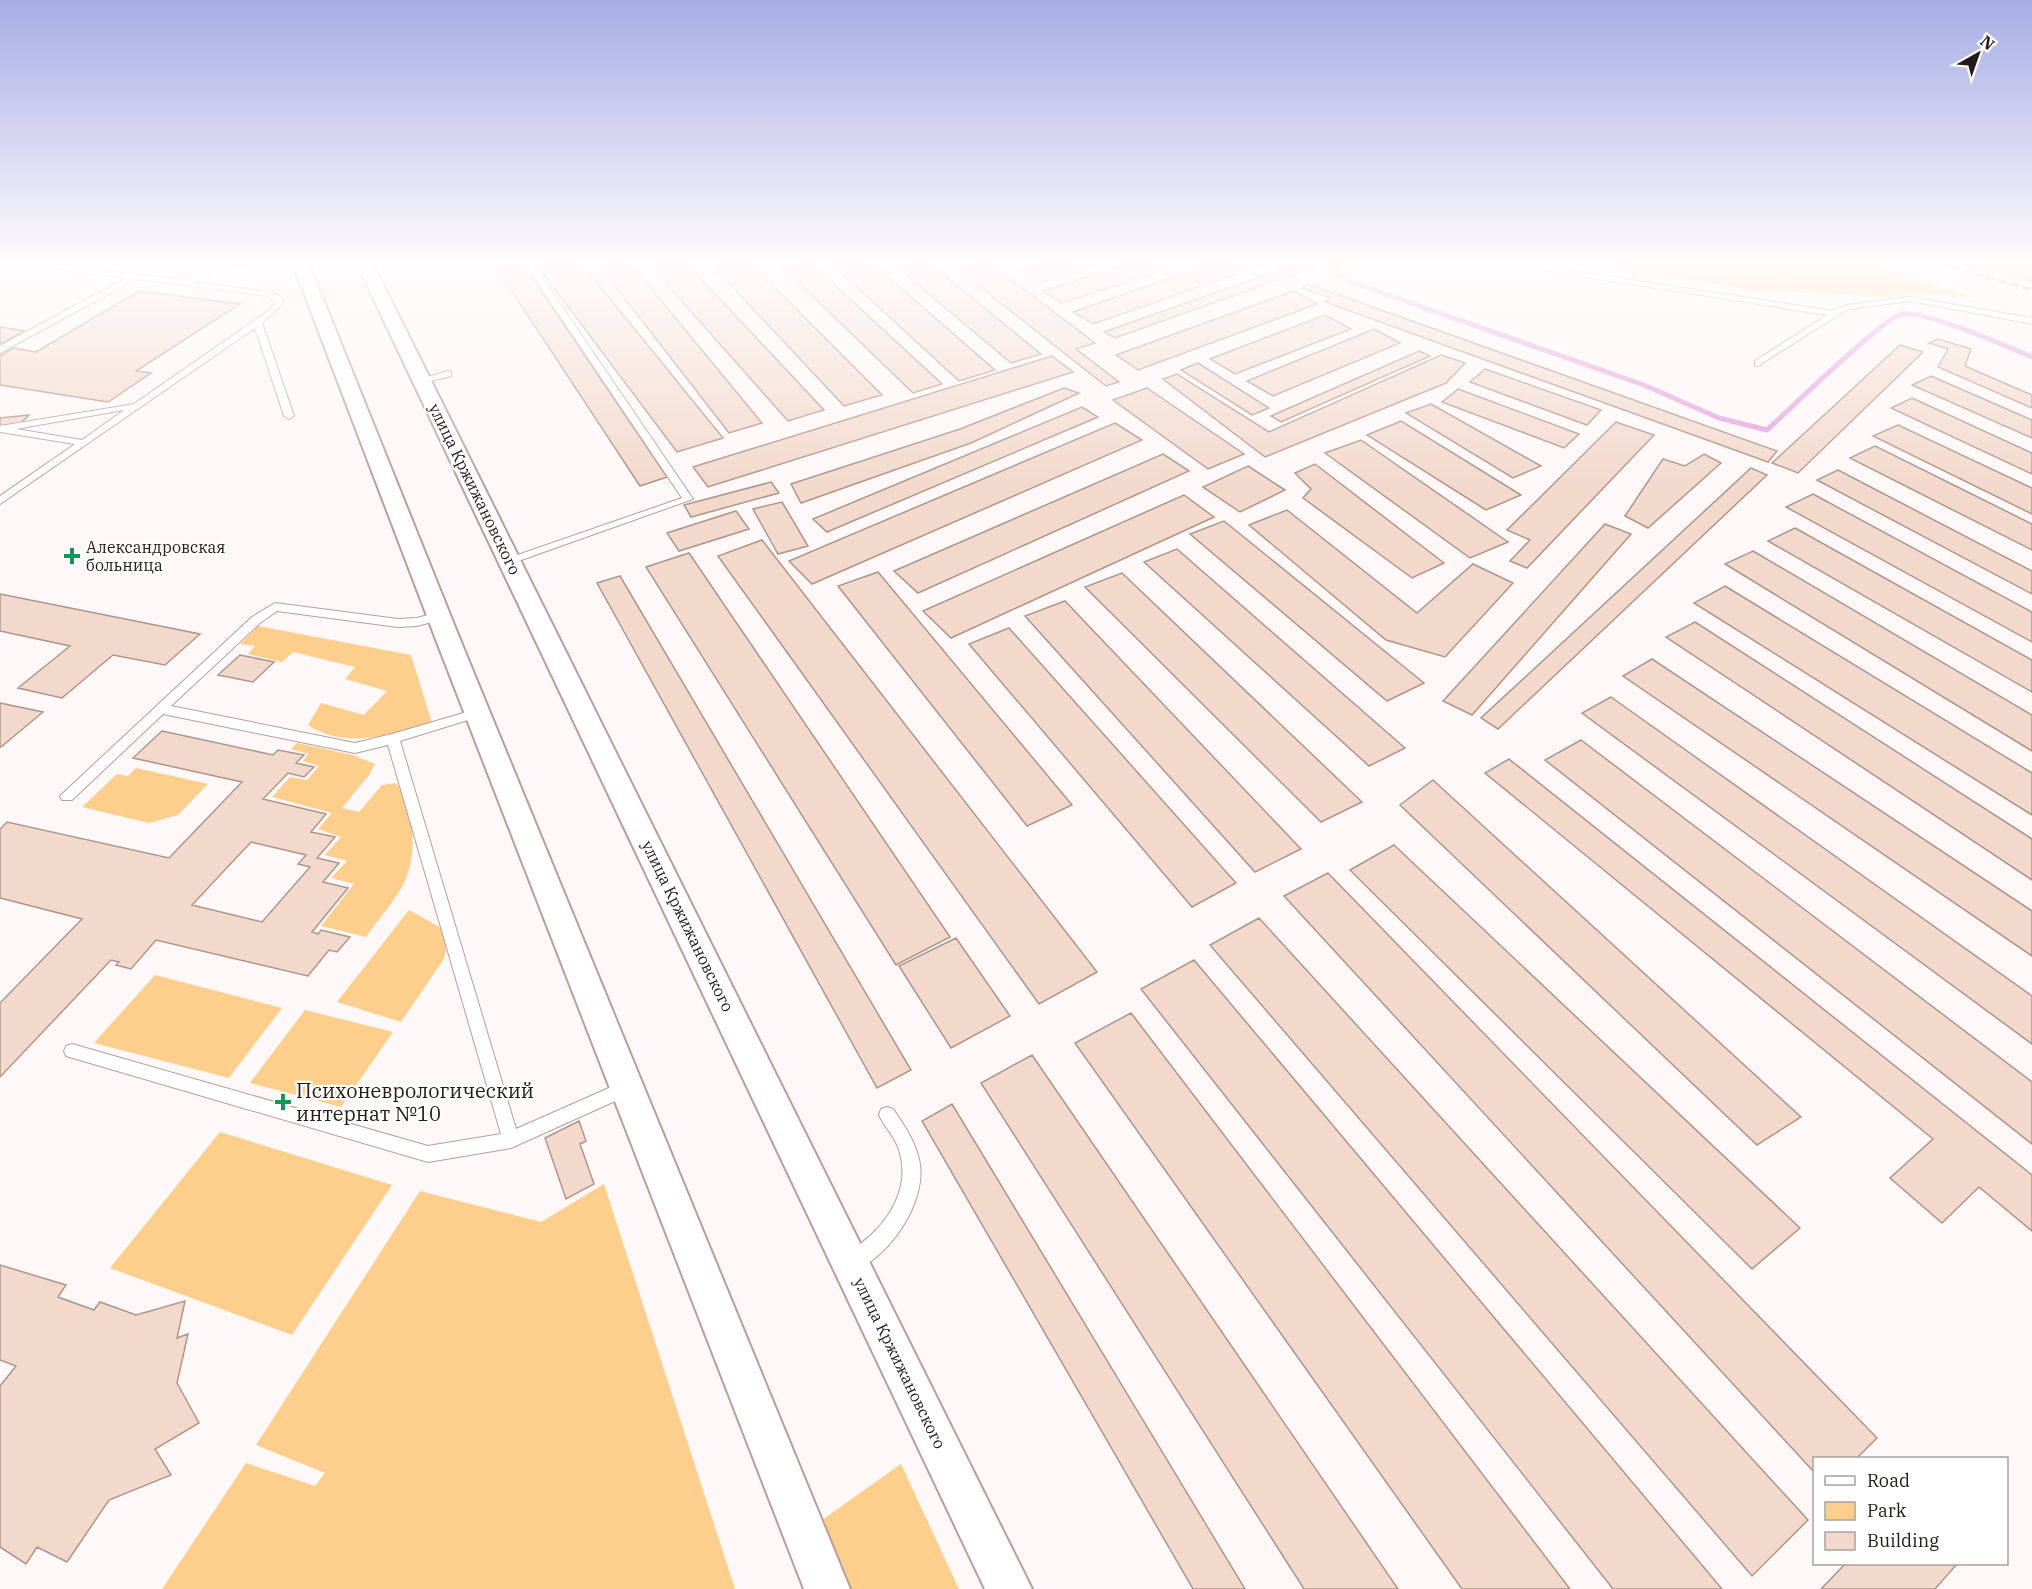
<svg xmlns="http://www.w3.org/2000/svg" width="2032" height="1589" viewBox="0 0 2032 1589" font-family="'IBM Plex Serif',serif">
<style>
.green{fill:#fecf8c}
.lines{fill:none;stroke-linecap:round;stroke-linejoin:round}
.stream{stroke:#e4a3e0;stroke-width:5}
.building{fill:#f2d9cc;stroke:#ad968a;stroke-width:1.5;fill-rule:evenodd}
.service-casing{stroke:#b99e9c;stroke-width:2}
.minor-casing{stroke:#b99e9c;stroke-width:4}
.service{fill:#fff;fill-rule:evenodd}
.minor{fill:#fff;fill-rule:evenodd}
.rail{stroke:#958c8c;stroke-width:3;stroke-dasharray:8 4;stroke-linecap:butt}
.poi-dot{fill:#149756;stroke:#fff;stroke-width:2}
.labels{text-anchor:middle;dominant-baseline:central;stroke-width:4.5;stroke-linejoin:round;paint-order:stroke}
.street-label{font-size:16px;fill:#241a19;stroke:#fff}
.poi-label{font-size:16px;fill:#241a19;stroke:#fff;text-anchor:start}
.near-poi-label{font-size:20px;fill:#241a19;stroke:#fff;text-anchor:start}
</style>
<rect width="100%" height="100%" fill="#fff8f8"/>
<path class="green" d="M1595,264H1867L1974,297L1913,294L1888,297L1757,291Z
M1962,264H2032V283Z
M258,626L411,655L432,723C392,733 347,751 308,725L321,703L364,715L387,691L345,679L355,667L293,652L282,662L248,654L255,646L240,644Z
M297,743L353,755L375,764L369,775L342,808L359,812L382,785L396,783C413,810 419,852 404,883C394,902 378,920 366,937L321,926L354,884L331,878L347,861L325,855L341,837L318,829L332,813L272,797L290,777L307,780L319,766L303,761L308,754L291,749Z
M136,768L208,784L178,815L149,823L82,807L117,774L128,776Z
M409,910L441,928L447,946L444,959L401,1022L337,1002Z
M155,975L282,1008L229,1078L94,1043Z
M305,1010L393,1032L341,1107L250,1083Z
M220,1132L392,1185L292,1335L110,1268Z
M604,1184L735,1589H162L246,1463L315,1486L325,1473L256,1445L420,1191L541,1222Z
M901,1464L959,1589H849L822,1520Z"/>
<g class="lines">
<path class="stream" d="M1333,264L1336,271L1351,282L1644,385L1719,418L1767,430C1787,412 1884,317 1902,314C1923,310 2009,347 2032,357"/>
</g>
<path class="building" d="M229,264H263L256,268L227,265Z
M494,264H523L667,477L640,486Z
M536,264H582L723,438L677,452Z
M598,264H631L762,423L729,433Z
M649,264H687L824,410L788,421Z
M711,264H751L882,395L844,406Z
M779,264H812L942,384L913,393Z
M832,264H873L995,370L959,381Z
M893,264H930L1041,354L1011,363Z
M951,264H990L1095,343L1076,349L1119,382L1106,386Z
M1039,264H1097L1040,283L1020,270Z
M1128,264H1182L1062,303L1043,291Z
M1211,264H1264L1093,324L1073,312Z
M1297,264H1311L1317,266L1115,338L1104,332Z
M1308,284L1777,451L1768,462L1325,302L1331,298L1302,288Z
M139,291L240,304L136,371L151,373L108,402L0,385V356L13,348L36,352Z
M1294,291L1317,304L1138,370L1116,355Z
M1325,315L1351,329L1235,374L1210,359Z
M0,327L24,331L0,344Z
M1374,329L1400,343L1273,396L1247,381Z
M1938,339L1971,349L1965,366L2032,395V408L1938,367L1948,349L1929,343Z
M1900,345L1923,352L1798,473L1772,463Z
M1419,351L1430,356L1281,422L1271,416Z
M1441,355L1465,363L1446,383L1265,457L1163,379L1177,374L1269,432Z
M1052,356L1073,372L708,487L693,467Z
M1198,363L1269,408L1252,415L1181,370Z
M1485,369L1601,410L1587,425L1470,382Z
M1931,376L2032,420V438L1912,385Z
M1064,388L1079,393L971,443L801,503L791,484L960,429Z
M1147,388L1244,454L1208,469L1113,400Z
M1458,389L1579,434L1564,448L1442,402Z
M1912,398L2032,453V474L1891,408Z
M1431,404L1541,466L1513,478L1406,413Z
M1082,407L1098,417L827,532L813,519Z
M29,415L21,423L0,426V418Z
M1401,421L1521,495L1486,510L1367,435Z
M1616,422L1654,435L1527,568L1510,561L1530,540L1507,530Z
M1115,423L1142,440L812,584L789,561Z
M1898,425L2032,488V514L1873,436Z
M1361,440L1508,542L1470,558L1325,453Z
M1875,446L2032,524V550L1850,458Z
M1163,454L1189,471L918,593L894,571Z
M1704,454L1721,463L1648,528L1625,516L1663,459L1685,466Z
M1315,464L1444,563L1412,578L1303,498L1311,489L1295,473Z
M1248,466L1285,490L1240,512L1203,487Z
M1751,468L1767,475L1498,729L1481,718Z
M1838,470L2032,571V594L1817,480Z
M771,482L779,493L691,517L684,505Z
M1813,494L2032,612V642L1786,507Z
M1184,495L1214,517L951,638L923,611Z
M782,502L808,546L778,554L753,509Z
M1287,510L1417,613L1473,564L1513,583L1445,657L1386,640L1249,525Z
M736,511L749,529L679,551L667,533Z
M1224,521L1424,683L1387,701L1190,534Z
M1605,524L1631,534L1472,715L1443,701Z
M1795,528L2032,660V692L1768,541Z
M762,540L1097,972L1039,1004L718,556Z
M1177,549L1405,748L1369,766L1144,562Z
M1753,551L2032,715V751L1725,564Z
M689,553L950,937L896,965L646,567Z
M878,572L1072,805L1027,826L838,586Z
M1122,573L1362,802L1321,822L1085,587Z
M620,576L911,1070L877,1088L597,583Z
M1725,586L2032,773V815L1694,603Z
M0,594L200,634L165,665L113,655L62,698L18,688L70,646L0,631Z
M1065,601L1301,849L1255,872L1025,616Z
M1695,622L2032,839V880L1666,637Z
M1009,628L1236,883L1192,907L969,644Z
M240,655L274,662L253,682L218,675Z
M1652,659L2032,911V956L1623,676Z
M1611,697L2032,996V1044L1582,713Z
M0,703L43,712L1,747H0Z
M162,731L273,755L278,750L304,755L296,763L314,767L304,777L288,773L263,799L326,814L311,832L335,837L317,858L339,863L323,882L348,888L312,932L318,934L321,930L350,937L337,952L329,950L308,976L156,940L131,969L116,965L119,962L111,960L0,1077V1003L82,919L0,898V829L7,822L169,858L242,782L133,758ZM251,842L306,855L298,864L310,867L262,922L192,905Z
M1581,740L2032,1082V1144L1545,760Z
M1509,759L2032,1175V1231L1979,1187L1942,1223L1890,1178L1933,1139L1485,773Z
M1433,780L1801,1117L1757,1145L1400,805Z
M1394,845L1800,1228L1752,1269L1350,870Z
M1328,873L1877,1438L1857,1458H1814V1472L1284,896Z
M1259,918L1808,1520L1752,1576L1210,945Z
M956,938L1010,1016L951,1048L899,966Z
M1194,960L1722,1589H1613L1141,989Z
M1131,1013L1570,1589H1462L1075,1043Z
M1032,1055L1398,1589H1304L981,1083Z
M952,1104L1245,1589H1193L922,1121Z
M579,1121L586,1141L580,1144L594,1184L566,1199L545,1138Z
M0,1265L66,1285L58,1297L94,1310L100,1302L136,1315L185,1301L177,1338L188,1334L177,1383L199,1423L155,1449L171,1475L109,1500L67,1562L37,1547L26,1564L0,1547V1386L16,1366L0,1360Z
M1845,1564H1957L1935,1589H1821Z"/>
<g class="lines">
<g class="service-casing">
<path id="service" d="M29,264H50L186,280L215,264H224L195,282L269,292L280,296L284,303L262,323L294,416L289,419L284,416L255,328L0,504V496L75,444L0,432V426L134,404L265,313L276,303L267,296L136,279L0,353V346L126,278L33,266ZM124,410L82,440L16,429Z
M525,264H533L693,499L510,564L506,563V559L682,498Z
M1512,264H1530L1833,311L1846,305L1910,297L2032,318V324L1910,301L1848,309L1758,366L1755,365V361L1827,315L1516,266Z
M448,371L451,372V376L422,383L417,380Z
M275,603L398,619L417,618L439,612L445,616L443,619L417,626L398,627L277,611L260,623L171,706L355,743L392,734L477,709L481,710L483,713L481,716L400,741L516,1129L627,1080L633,1083L635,1088L633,1093L511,1148L428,1162L66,1056L64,1051L66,1046L72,1044L428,1146L501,1134L388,745L355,753L163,714L72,800H62L60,796L252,617Z
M887,1107L893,1109C904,1125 914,1139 919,1159C929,1200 890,1257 852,1272L845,1270L843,1263C848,1251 863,1243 872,1234C896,1211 910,1180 898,1147C893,1135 884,1126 879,1115L881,1109Z"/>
</g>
<g class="minor-casing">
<path id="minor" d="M293,264H309L459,637L850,1589H804L435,637Z
M357,264H373L1032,1589H985Z"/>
</g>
<use href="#service" class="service"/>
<use href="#minor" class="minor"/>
<path class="rail" d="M1941,264L2032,290"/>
</g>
<linearGradient id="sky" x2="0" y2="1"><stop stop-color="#a6ade5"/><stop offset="0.54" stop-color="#fffcfc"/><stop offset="1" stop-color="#fffcfc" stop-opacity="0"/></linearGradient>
<rect width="2032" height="486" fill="url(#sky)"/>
<g class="poi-dot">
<path d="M69 547h6v6h6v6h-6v6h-6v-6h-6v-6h6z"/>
<path d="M280 1093h6v6h6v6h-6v6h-6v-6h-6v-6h6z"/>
</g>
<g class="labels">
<g class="street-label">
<text transform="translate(475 489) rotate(64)">улица Кржижановского</text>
<text transform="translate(688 926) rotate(64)">улица Кржижановского</text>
<text transform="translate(900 1363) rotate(64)">улица Кржижановского</text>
</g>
<g class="poi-label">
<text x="86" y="547">Александровская<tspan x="86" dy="18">больница</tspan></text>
</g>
<g class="near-poi-label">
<text x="296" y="1090">Психоневрологический<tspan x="296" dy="23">интернат №10</tspan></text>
</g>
</g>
<rect x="1813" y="1457" width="195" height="108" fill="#ffffff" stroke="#a7a3a3" stroke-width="1.5"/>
<rect x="1825" y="1476" width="30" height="9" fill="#ffffff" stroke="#a7a3a3" stroke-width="1.5"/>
<text x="1867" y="1487" font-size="18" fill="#241a19">Road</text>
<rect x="1825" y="1502" width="30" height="18" fill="#fecf8c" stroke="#a7a3a3" stroke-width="1.5"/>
<text x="1867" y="1517" font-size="18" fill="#241a19">Park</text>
<rect x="1825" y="1532" width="30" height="18" fill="#f2d9cc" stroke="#a7a3a3" stroke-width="1.5"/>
<text x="1867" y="1547" font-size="18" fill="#241a19">Building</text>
<g transform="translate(1978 54) rotate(40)" stroke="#ffffff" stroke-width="4.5" paint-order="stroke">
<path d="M0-4.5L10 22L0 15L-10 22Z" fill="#241a19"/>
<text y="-9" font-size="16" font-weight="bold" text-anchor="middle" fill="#241a19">N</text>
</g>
</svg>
